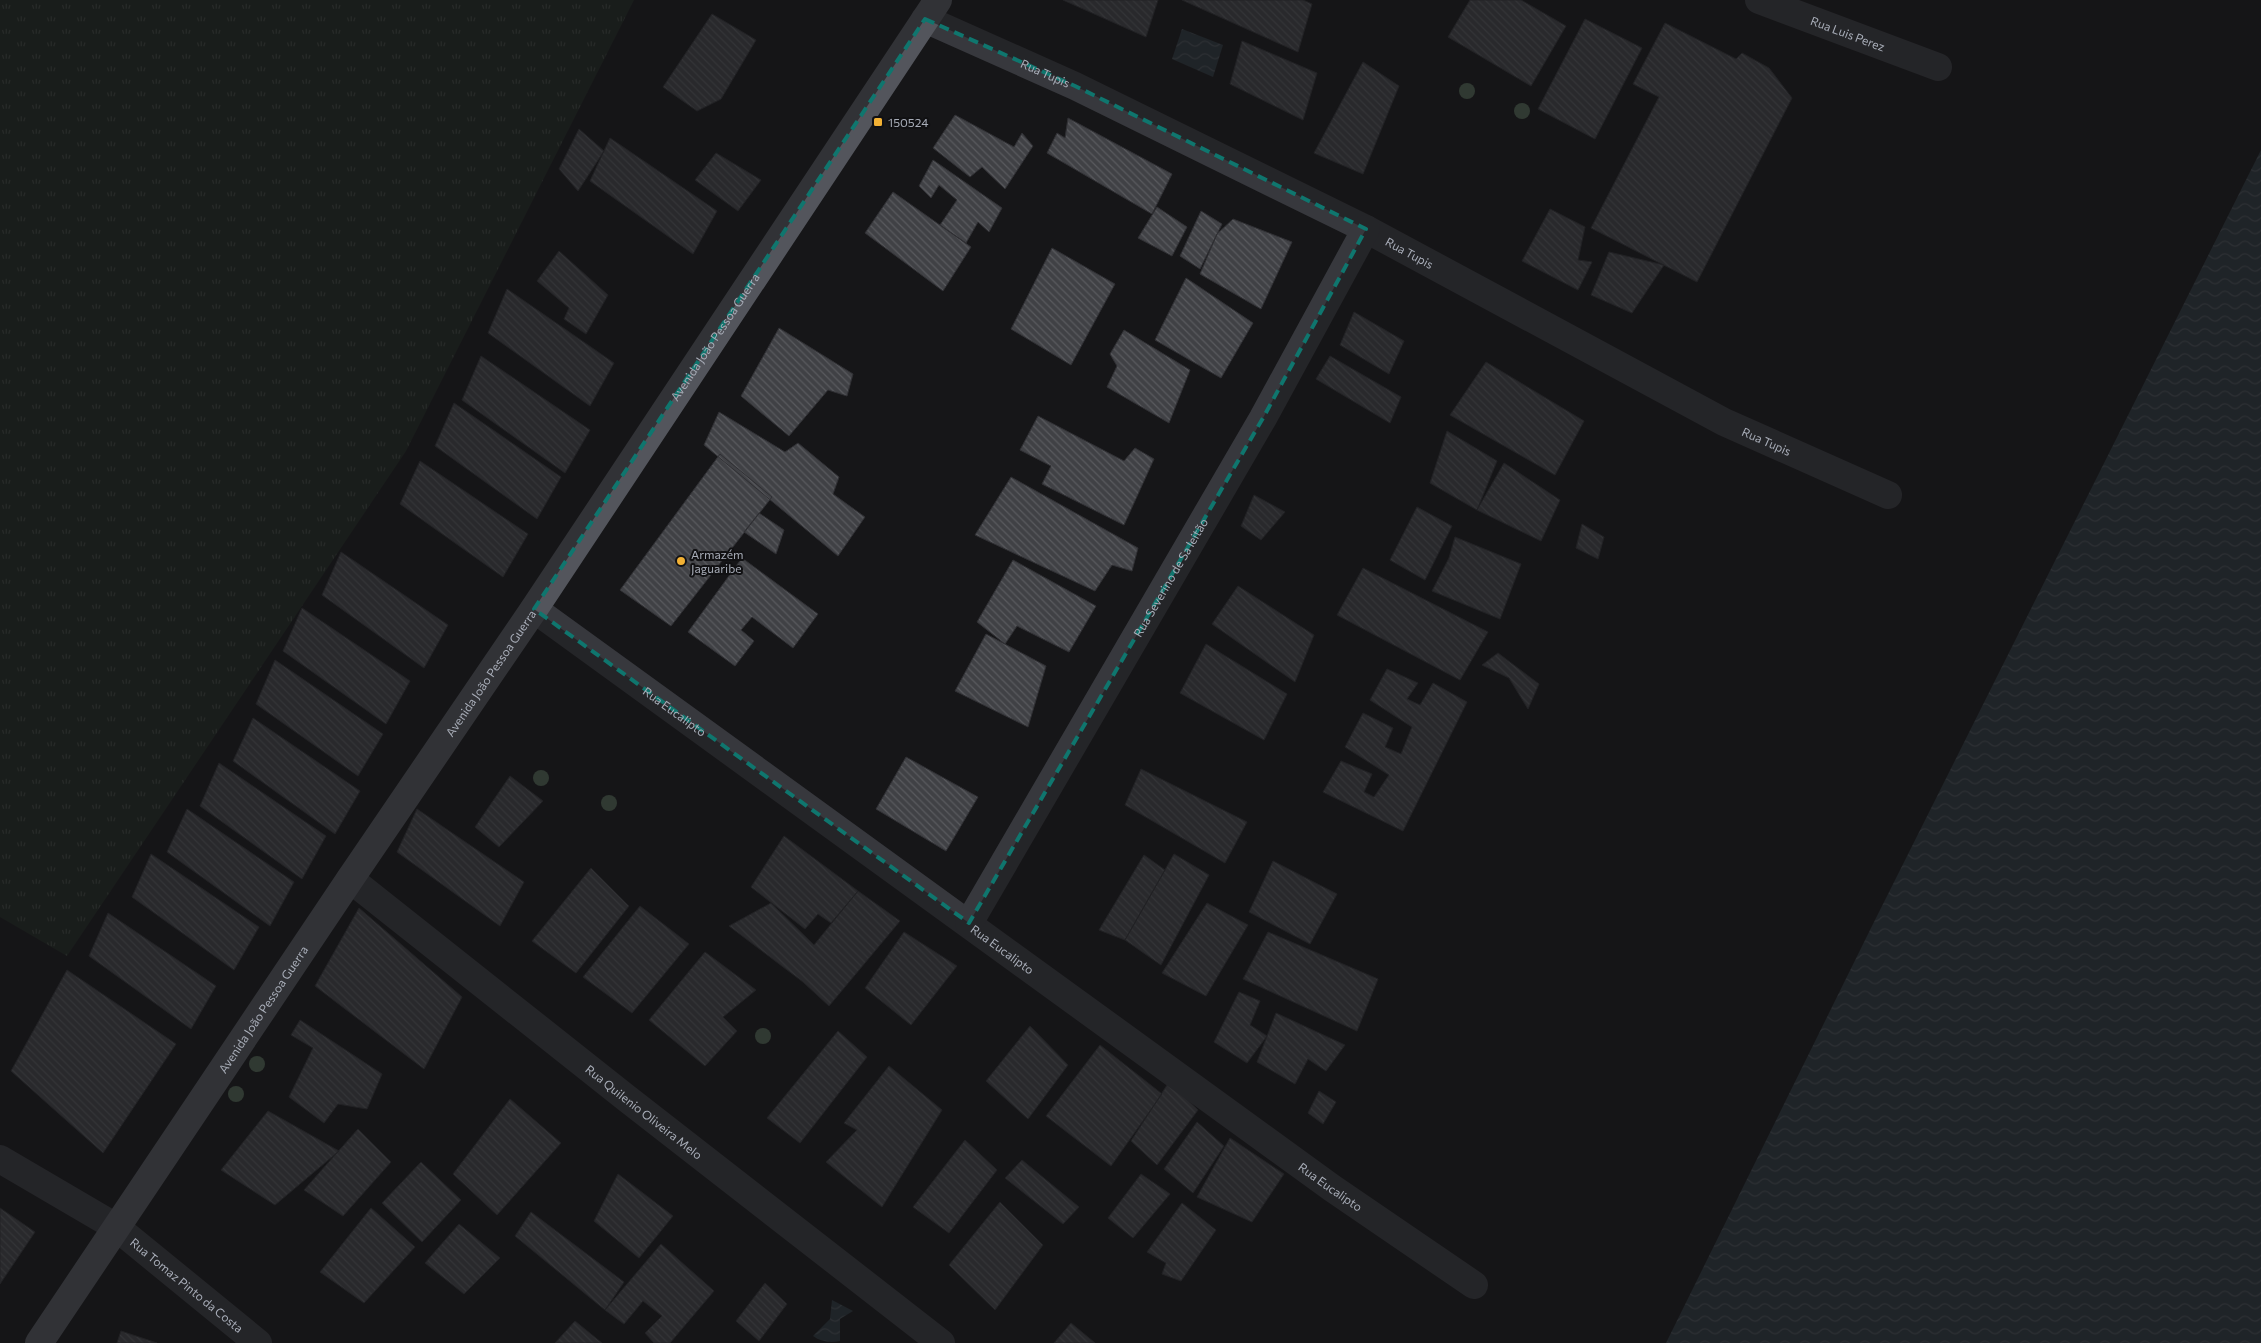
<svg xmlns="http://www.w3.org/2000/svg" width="2261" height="1343" viewBox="0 0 2261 1343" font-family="Commissioner,sans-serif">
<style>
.grass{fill:url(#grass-tufts)}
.water{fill:url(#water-waves)}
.building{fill:url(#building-back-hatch);stroke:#303034}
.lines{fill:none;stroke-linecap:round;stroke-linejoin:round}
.minor{stroke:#37383d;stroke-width:28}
.primary{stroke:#53555c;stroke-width:28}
.tree{fill:#506452}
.marked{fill:none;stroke:#0f766e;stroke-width:4;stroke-dasharray:10 6;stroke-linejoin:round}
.poi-dot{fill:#f2b134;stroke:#111113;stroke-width:2}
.labels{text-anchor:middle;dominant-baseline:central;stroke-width:4;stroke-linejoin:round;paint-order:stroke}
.street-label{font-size:12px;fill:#a8adb8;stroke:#111113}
.poi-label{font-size:12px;fill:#a8adb8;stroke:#111113;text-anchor:start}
</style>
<defs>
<pattern id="grass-tufts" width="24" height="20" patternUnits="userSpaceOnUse" patternTransform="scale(1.25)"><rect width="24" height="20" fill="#1e261f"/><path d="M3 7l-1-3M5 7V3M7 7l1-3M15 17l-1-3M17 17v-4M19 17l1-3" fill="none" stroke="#3c433d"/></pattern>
<pattern id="water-waves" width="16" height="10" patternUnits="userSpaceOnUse" patternTransform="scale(1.25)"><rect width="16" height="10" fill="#2c353c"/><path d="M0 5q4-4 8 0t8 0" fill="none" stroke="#485056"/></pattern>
<pattern id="building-back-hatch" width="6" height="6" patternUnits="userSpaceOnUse" patternTransform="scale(1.25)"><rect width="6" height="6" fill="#404145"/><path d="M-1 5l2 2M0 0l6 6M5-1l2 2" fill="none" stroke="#595a5e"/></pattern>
</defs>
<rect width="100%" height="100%" fill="#161618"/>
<path class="grass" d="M0,0H634L406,451L67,956L0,917Z"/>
<path class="water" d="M1182,29L1223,45L1213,77L1172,59Z
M2261,150V1343H1666L1872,926Z
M832,1300L853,1311L840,1319V1341C831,1343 821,1342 813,1336L830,1319Z"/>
<path class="building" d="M1063,0H1158L1146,37Z
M1182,0H1303L1312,4L1298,52Z
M1470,0H1521L1566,26L1531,86L1448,37Z
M712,14L756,40L721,99L697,111L663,87Z
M1585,19L1642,48L1595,139L1538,109Z
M1665,23L1736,59L1742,53L1769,68L1792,98L1697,282L1591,228L1659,97L1633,84Z
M1242,41L1317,73L1303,120L1230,84Z
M1363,62L1399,86L1363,174L1314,153Z
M955,115L1014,147L1022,133L1033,146L1005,189L982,167L970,177L933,148Z
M1068,118L1172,174L1152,214L1047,153L1057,133L1065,138Z
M579,129L604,151L578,191L559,169Z
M610,138L717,211L693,254L590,181Z
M716,153L761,180L738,211L695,180Z
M933,160L1002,208L989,232L978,222L966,243L940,225L957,200L939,185L931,198L919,186Z
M893,192L971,247L943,291L865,233Z
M1157,207L1187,227L1172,256L1138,238Z
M1550,209L1585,227L1578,260L1592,262L1578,290L1522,261Z
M1201,211L1222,224L1200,269L1180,256Z
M1233,219L1292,242L1261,309L1200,274L1217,234Z
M1052,248L1115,284L1071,365L1011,329Z
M559,251L608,295L586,334L564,319L569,308L537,281Z
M1609,252L1664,265L1632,313L1591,295Z
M1186,278L1253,323L1221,378L1155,340Z
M507,289L614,363L590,406L488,333Z
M1354,312L1404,341L1389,374L1340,345Z
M779,328L853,374L847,396L828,390L789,436L741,396Z
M1124,330L1190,370L1169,423L1107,387L1117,366L1110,354Z
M481,356L590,430L565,473L462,400Z
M1330,356L1401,397L1390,423L1316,379Z
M1486,362L1584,421L1555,475L1450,415Z
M454,403L561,477L537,519L435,446Z
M719,412L785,452L798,443L839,477L833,494L865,517L838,556L704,445Z
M1038,416L1124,461L1135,448L1154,459L1124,525L1042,484L1051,466L1020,450Z
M1447,431L1497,461L1477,510L1430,483Z
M720,454L772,497L671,626L620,590Z
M420,461L528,534L503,577L400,504Z
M1504,463L1560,500L1541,541L1477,510Z
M1011,477L1138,548L1132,571L1112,565L1095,591L975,535Z
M1254,495L1285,512L1261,540L1241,526Z
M1417,507L1452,526L1425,580L1390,560Z
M759,513L784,530L776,554L744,532Z
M1582,524L1604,537L1598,559L1576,548Z
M1455,537L1521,564L1500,619L1432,591L1449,558Z
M341,552L448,625L424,668L322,595Z
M742,558L818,614L793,648L752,617L741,630L754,641L735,666L688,632Z
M1013,560L1096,606L1069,652L1017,626L1005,644L977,622Z
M1363,568L1488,632L1460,680L1337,615Z
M1238,586L1314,635L1295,682L1212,624Z
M302,608L410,681L386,724L283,651Z
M986,634L1046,666L1028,727L955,691Z
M1206,644L1287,694L1264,740L1180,693Z
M1498,653L1539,684L1528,709L1509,678L1482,665Z
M275,660L383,734L358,776L256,704Z
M1387,669L1418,683L1407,699L1420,705L1433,683L1467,702L1403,831L1323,792L1341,761L1372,774L1364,792L1374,797L1389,775L1345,747L1363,713L1393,728L1385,747L1401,754L1412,727L1370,700Z
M253,718L360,791L335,834L233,761Z
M906,757L978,797L946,851L876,809Z
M219,763L326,836L302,879L200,806Z
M1141,769L1247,822L1225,863L1125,805Z
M510,776L543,801L499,847L475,827Z
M187,809L294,882L270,926L167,852Z
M417,809L524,882L500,926L397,852Z
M784,836L858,891L831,923L818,914L805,929L751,887Z
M151,854L259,927L234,970L132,897Z
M1174,854L1209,875L1161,965L1125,940Z
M1144,855L1165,870L1125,940L1099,930Z
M1273,861L1337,894L1310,944L1249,912Z
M591,868L629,906L576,973L532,941Z
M858,891L900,921L829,1006L803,982L729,926L771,903L814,945Z
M1207,903L1248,925L1206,996L1162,973Z
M640,906L689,944L632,1013L583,977Z
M359,908L462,997L424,1069L315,986Z
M108,913L216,986L191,1029L89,956Z
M904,932L957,966L911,1025L865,988Z
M1268,932L1378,979L1357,1031L1243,979Z
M705,952L756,990L723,1017L737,1031L705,1066L649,1020Z
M67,970L176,1044L103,1153L11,1071Z
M1239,992L1260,1001L1250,1025L1267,1036L1247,1063L1214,1042Z
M1276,1013L1345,1045L1326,1071L1308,1059L1295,1084L1257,1062Z
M300,1020L382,1074L367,1109L338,1104L324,1123L289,1097L313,1048L291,1035Z
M1030,1026L1068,1065L1028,1119L986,1081Z
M838,1031L867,1057L800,1143L767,1118Z
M1100,1045L1162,1094L1111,1166L1046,1116Z
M889,1066L942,1110L882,1207L826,1162L857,1130L844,1123Z
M1169,1082L1198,1110L1157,1165L1131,1141Z
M1319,1091L1336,1102L1323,1124L1308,1113Z
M510,1099L561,1143L497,1215L453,1174Z
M268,1111L339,1151L275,1205L221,1170Z
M1197,1122L1224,1146L1193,1193L1164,1169Z
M358,1129L391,1162L343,1216L304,1190Z
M1230,1138L1284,1174L1252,1222L1197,1197Z
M965,1140L997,1170L949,1233L913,1207Z
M1022,1160L1079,1207L1063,1224L1005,1178Z
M421,1162L461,1200L422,1242L382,1203Z
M618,1174L673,1216L639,1258L594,1221Z
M1141,1174L1170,1194L1133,1238L1108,1218Z
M1000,1202L1043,1245L995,1310L949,1265Z
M1182,1203L1216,1230L1181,1281L1162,1274L1166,1263L1147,1252Z
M0,1208L35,1232L0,1284Z
M371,1208L415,1247L364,1303L320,1272Z
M531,1212L624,1282L605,1310L515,1236Z
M459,1224L500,1258L464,1294L425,1263Z
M661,1244L714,1291L670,1343H654L645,1333L662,1316L643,1301L624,1324L605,1310Z
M765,1283L787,1304L759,1341L736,1321Z
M575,1321L602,1343H555Z
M1071,1323L1095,1343H1054Z
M121,1331L157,1343H117Z"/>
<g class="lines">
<g class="minor">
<path id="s1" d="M1759,0L1938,67"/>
<path id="s2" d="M925,19L1075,86L1366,229L1724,422L1888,495"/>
<path id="s3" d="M534,609L1332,1188L1474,1285"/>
<path id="s4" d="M350,879L625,1097L941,1343"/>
<path id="s5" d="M969,923L1263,418L1366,229"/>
<path id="s6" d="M0,1159L116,1227L258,1343"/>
</g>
<path class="primary" id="s7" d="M39,1343L350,879L534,609L938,0"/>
</g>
<g class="tree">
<circle cx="1467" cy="91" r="8"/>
<circle cx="1522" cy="111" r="8"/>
<circle cx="541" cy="778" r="8"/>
<circle cx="609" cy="803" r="8"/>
<circle cx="763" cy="1036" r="8"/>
<circle cx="257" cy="1064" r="8"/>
<circle cx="236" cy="1094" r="8"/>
</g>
<path d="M0 0H2261V1343H0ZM925,19L1075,86L1366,229L1263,418L969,923L534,609Z" fill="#161618" fill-opacity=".55" fill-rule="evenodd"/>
<path class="marked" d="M925,19L1075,86L1366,229L1263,418L969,923L534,609Z"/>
<g class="poi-dot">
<rect x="873" y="117" width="10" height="10" rx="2.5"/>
<circle cx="681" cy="561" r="5"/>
</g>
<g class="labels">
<g class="street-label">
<text stroke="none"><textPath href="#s1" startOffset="95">Rua Luis Perez</textPath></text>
<text stroke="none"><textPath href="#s2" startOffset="132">Rua Tupis</textPath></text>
<text stroke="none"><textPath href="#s2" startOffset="538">Rua Tupis</textPath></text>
<text stroke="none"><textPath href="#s7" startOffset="1212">Avenida João Pessoa Guerra</textPath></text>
<text stroke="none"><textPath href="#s2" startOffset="942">Rua Tupis</textPath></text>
<text stroke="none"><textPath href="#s5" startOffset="400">Rua Severino de Sa leitão</textPath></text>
<text stroke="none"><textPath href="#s7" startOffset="808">Avenida João Pessoa Guerra</textPath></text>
<text stroke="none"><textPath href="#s3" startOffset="174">Rua Eucalipto</textPath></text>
<text stroke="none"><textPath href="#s3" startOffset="579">Rua Eucalipto</textPath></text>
<text stroke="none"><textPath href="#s7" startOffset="402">Avenida João Pessoa Guerra</textPath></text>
<text stroke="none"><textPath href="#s4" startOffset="375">Rua Quilenio Oliveira Melo</textPath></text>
<text stroke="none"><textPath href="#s3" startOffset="984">Rua Eucalipto</textPath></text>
<text stroke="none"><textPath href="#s6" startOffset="226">Rua Tomaz Pinto da Costa</textPath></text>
</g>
<g class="poi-label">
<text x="888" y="122">150524</text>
<text x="691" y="554">Armazém<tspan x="691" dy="14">Jaguaribe</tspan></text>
</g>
</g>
</svg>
